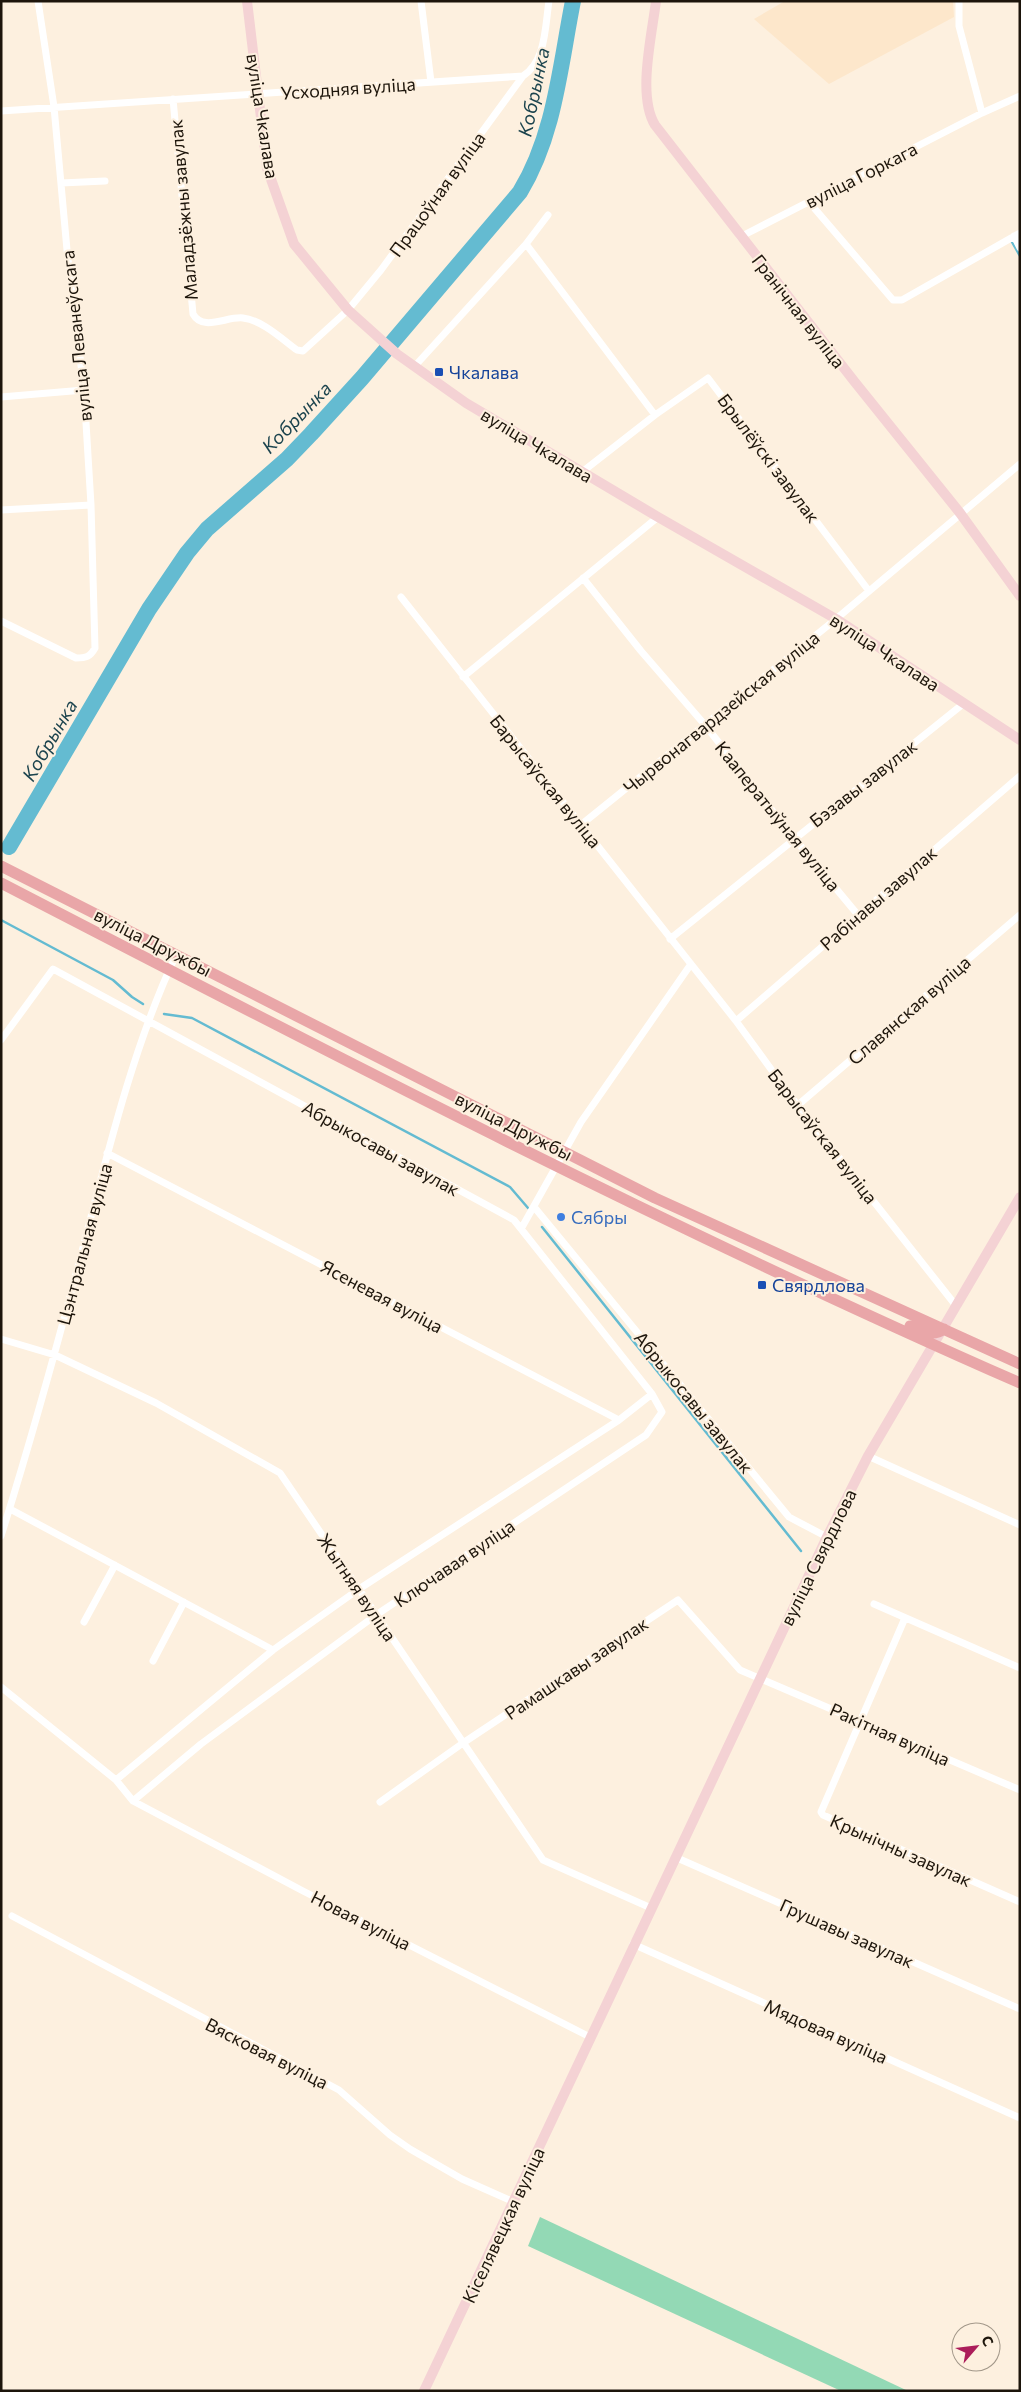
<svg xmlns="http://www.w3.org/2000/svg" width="1021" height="2392" viewBox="0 0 1021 2392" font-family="Commissioner,sans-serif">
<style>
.built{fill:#fde7cb}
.green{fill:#93d9b5}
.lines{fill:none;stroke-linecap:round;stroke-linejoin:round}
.stream{stroke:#64bbd1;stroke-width:2.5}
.river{stroke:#64bbd1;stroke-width:16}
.street{stroke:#fff;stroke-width:7}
.secondary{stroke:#f4d2d4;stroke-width:10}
.primary{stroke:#e9a6a8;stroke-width:11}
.transit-dot{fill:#1a4fb4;stroke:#fdf0df;stroke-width:2}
.shop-dot{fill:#3f7fe0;stroke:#fdf0df;stroke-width:2}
.labels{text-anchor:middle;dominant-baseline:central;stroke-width:4;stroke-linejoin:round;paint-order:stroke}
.street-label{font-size:18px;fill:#1d150b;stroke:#fdf0df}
.transit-label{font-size:18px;fill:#164399;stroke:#fdf0df;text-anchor:start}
.shop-label{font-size:18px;fill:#366cbe;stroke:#fdf0df;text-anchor:start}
.water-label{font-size:19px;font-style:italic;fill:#1c444e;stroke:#fdf0df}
</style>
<rect width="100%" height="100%" fill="#fdf0df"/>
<path class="built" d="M785,1H953L954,17L829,84L754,19Z"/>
<path class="green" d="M540,2217L908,2391H841L528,2246Z"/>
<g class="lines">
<path class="stream" d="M1012,242L1020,256
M1,920L113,980L132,997L143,1004
M164,1014L192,1018L510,1187L528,1208
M542,1227L801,1551"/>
<path class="river" d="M9,847L149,609L187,553L207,529L287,459L311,434L362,378L520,192C555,134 560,66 573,1"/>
<path class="street" d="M421,1L431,82
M959,1V26L982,113
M173,99L193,314C203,332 227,316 243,318C262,320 282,339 297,350L303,351L348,310L381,270L523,76
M1,111L523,76C546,61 545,27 549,1
M61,183L105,181
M809,202L893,300H902L1020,233
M1014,236L1020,248
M740,237L982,113L1020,96
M526,244L655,415L708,378L869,591
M414,367L526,244L548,215
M1,397L84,390
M582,472L655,415
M1,510L91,505
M583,578L641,651L705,725L794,838L858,915
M401,597L736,1021L792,1098L957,1307
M1,621L76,658C86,658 90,657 95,648L91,505L84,390L67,250L54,107L38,1
M463,677L658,517
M582,824L836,619L1020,464
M670,939L963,704
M736,1021L1020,776
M1,1040L53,969L514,1220L652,1394L662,1412L646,1435L376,1615L201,1744L133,1801
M798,1105L1020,915
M107,1153L619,1420L652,1394
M535,1208L789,1517L827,1537
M521,1229L581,1122L691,964
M1,1339L55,1355L156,1403L280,1473L543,1860L651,1908
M868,1456L1020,1525
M10,1509L273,1650
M1,1536C32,1438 59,1339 85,1240C109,1147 135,1042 176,955
M874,1604L1020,1668
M905,1618L821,1812L823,1815L1020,1902
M84,1622L115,1565
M153,1661L184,1602
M1,1687L116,1780L133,1801L303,1891L590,2037
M116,1780L273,1650L359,1589L619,1420
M380,1802L463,1743L678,1600L740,1670L1020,1790
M675,1857L1020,2009
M12,1916L339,2090L390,2135L410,2149L462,2179L514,2202
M633,1944L1020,2118"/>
<path class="secondary" d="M247,1L267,168L294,244L348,310L397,354L466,403L658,517L836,619L1020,740
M656,1C652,35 637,96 655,125L854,381L960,513L1020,596
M424,2391L827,1537L868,1456L1020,1197"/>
<path class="primary" d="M1,866L655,1198L1020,1364
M1,883C337,1057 673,1231 1020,1383
M910,1326C921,1331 933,1337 944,1329"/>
</g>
<g class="transit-dot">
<rect x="434" y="367" width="10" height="10" rx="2.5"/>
<rect x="757" y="1280" width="10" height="10" rx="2.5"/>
</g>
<circle class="shop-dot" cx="561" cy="1217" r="5"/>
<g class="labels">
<g class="street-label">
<text transform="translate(348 88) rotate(-4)">Усходняя вуліца</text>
<text transform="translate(263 116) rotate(81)">вуліца Чкалава</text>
<text transform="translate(861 175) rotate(-27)">вуліца Горкага</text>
<text transform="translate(437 194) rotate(-54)">Працоўная вуліца</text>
<text transform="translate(183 210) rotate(-95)">Маладзёжны завулак</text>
<text transform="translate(799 311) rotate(52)">Гранічная вуліца</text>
<text transform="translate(76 336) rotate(-96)">вуліца Леванеўскага</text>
<text transform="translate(537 445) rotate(31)">вуліца Чкалава</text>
<text transform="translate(769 458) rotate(53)">Брылёўскі завулак</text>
<text transform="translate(885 652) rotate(33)">вуліца Чкалава</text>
<text transform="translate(721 712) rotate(-39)">Чырвонагвардзейская вуліца</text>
<text transform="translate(546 781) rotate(51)">Барысаўская вуліца</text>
<text transform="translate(863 783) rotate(-38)">Бэзавы завулак</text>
<text transform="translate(778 816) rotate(51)">Кааператыўная вуліца</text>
<text transform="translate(878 898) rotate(-41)">Рабінавы завулак</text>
<text transform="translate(153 942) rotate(27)">вуліца Дружбы</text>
<text transform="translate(909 1010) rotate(-41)">Славянская вуліца</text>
<text transform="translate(514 1126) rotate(27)">вуліца Дружбы</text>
<text transform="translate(823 1136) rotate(52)">Барысаўская вуліца</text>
<text transform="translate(381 1148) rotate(29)">Абрыкосавы завулак</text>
<text transform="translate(84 1244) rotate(-75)">Цэнтральная вуліца</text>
<text transform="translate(382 1296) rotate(28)">Ясеневая вуліца</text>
<text transform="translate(694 1402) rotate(51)">Абрыкосавы завулак</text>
<text transform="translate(818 1557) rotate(-64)">вуліца Свярдлова</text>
<text transform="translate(454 1563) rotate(-34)">Ключавая вуліца</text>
<text transform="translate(357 1587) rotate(56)">Жытняя вуліца</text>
<text transform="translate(576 1668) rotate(-34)">Рамашкавы завулак</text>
<text transform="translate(890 1734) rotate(24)">Ракітная вуліца</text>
<text transform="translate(901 1850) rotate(24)">Крынічны завулак</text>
<text transform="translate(361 1920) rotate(27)">Новая вуліца</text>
<text transform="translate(847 1933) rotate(24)">Грушавы завулак</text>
<text transform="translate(826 2031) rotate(24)">Мядовая вуліца</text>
<text transform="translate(267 2053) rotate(27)">Вясковая вуліца</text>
<text transform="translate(503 2225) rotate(-65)">Кіселявецкая вуліца</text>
</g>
<g class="transit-label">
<text x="449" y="372">Чкалава</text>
<text x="772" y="1285">Свярдлова</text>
</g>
<g class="shop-label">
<text x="571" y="1217">Сябры</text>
</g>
<g class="water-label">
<text transform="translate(533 92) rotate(-78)">Кобрынка</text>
<text transform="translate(296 417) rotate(-46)">Кобрынка</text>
<text transform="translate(49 740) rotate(-60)">Кобрынка</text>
</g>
</g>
<rect width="1021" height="2392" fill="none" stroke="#1d150b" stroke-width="5"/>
<g transform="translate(976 2347) rotate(62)"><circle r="24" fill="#fdf0df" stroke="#a3988a"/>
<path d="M0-4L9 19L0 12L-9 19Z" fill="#ab1d5a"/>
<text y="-8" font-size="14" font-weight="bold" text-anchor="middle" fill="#1d150b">С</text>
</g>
</svg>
